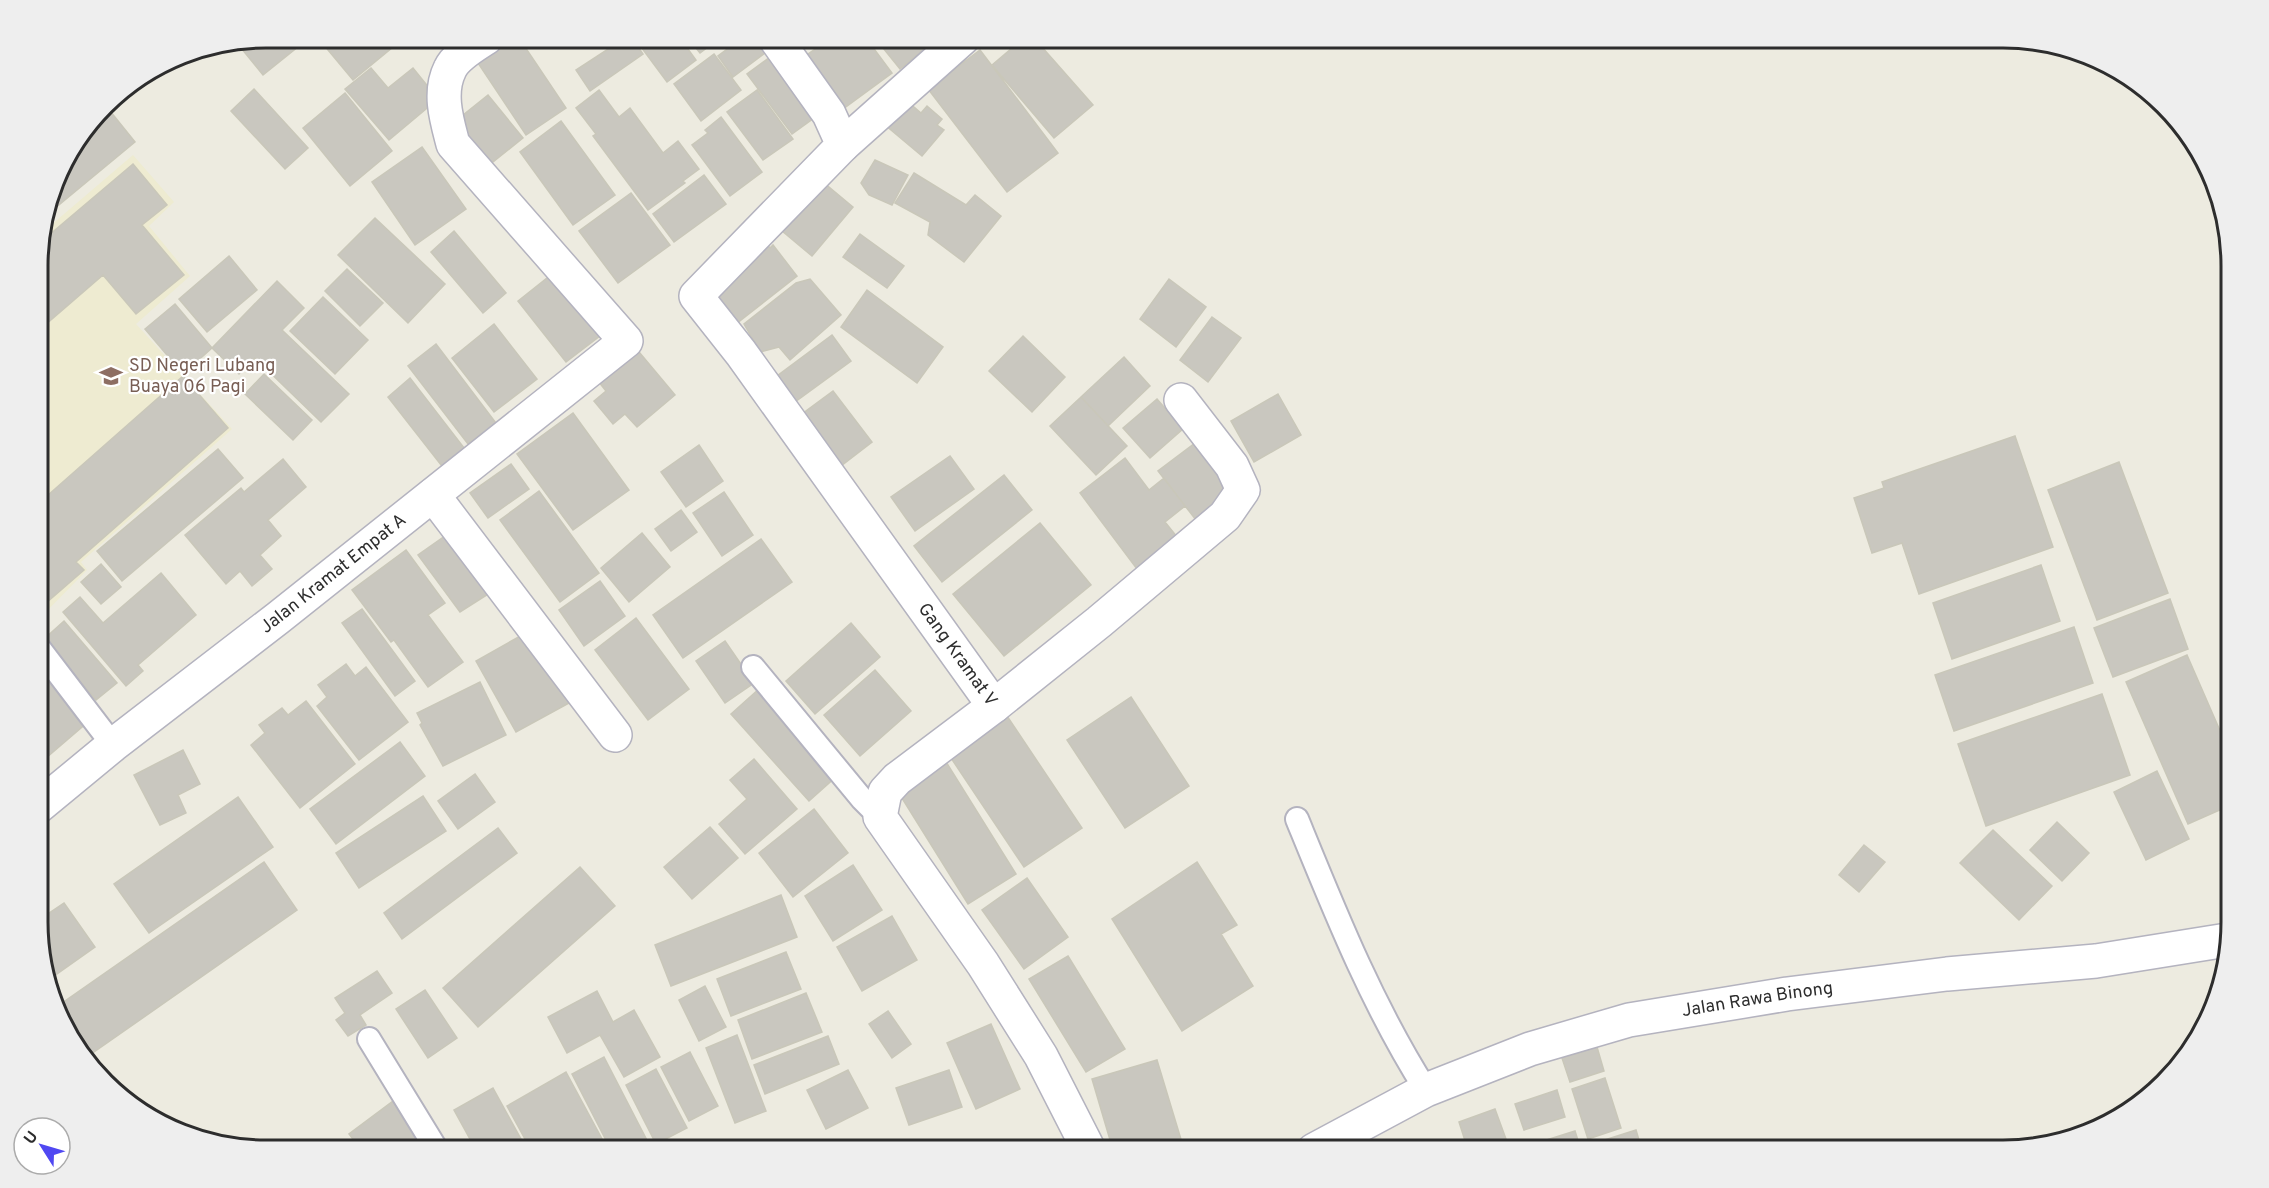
<svg xmlns="http://www.w3.org/2000/svg" width="2269" height="1188" viewBox="0 0 2269 1188" font-family="Overpass,sans-serif">
<style>
.education{fill:#eeebd1}
.building{fill:#c9c7bf;stroke:#c9c7b9;stroke-width:1.5}
.lines{fill:none;stroke-linecap:round;stroke-linejoin:round}
.lane-casing{stroke:#b4b3bf;stroke-width:26}
.street-casing{stroke:#b4b3bf;stroke-width:36}
.secondary-casing{stroke:#b4b3bf;stroke-width:36}
.lane{stroke:#fff;stroke-width:22}
.street{stroke:#fff;stroke-width:33}
.secondary{stroke:#fff;stroke-width:33}
.labels{text-anchor:middle;dominant-baseline:central;stroke-width:4.5;stroke-linejoin:round;paint-order:stroke}
.education-label{font-size:18px;fill:#785e54;stroke:#fff;text-anchor:start}
.street-label{font-size:18px;fill:#2d2d2d;stroke:#fff}
.rim{fill:none;stroke:#2d2d2d;stroke-width:3}
</style>
<rect width="100%" height="100%" fill="#edebe0"/>
<path class="education" d="M133,155L174,202L149,226L190,276L136,324L232,429L81,562L87,570L39,619L38,251L43,232Z"/>
<path class="building" d="M266,38H309L263,75L237,43Z
M318,38H404L353,80Z
M504,38H519L566,108L526,135L474,57Z
M625,38H632L643,54L590,91L576,70Z
M654,38H680L696,60L667,82L641,47Z
M688,38H720L700,53Z
M742,38H765L773,47L733,77L718,56Z
M831,38H866L892,73L839,112L801,59Z
M875,38H913L923,50L900,69Z
M920,38H944L929,49Z
M1024,38H1034L1093,105L1054,138L992,65Z
M781,49L825,110L792,134L747,74Z
M980,50L1058,153L1007,192L928,89Z
M714,54L741,90L701,121L674,84Z
M371,68L388,88L413,68L438,99L389,140L345,89Z
M254,89L308,148L285,169L231,111Z
M599,90L619,117L630,108L663,153L678,141L699,169L683,181L685,183L648,210L593,136L596,134L576,108Z
M757,90L793,139L763,160L727,112Z
M345,93L392,151L350,186L303,128Z
M488,95L523,138L488,166L453,123Z
M900,95L921,113L927,106L942,119L937,125L944,130L922,156L879,120Z
M106,106L135,142L48,214L61,165Z
M721,117L762,172L730,196L692,145L708,133L705,130Z
M561,121L615,195L573,225L520,152Z
M422,147L466,209L415,245L372,182Z
M875,160L908,175L892,205L869,195L861,183Z
M133,164L167,205L142,225L184,275L136,314L103,275L38,331V251L41,242Z
M914,173L966,205L975,195L1001,216L964,262L928,235L930,222L895,203Z
M704,175L726,204L674,242L653,214Z
M823,182L853,207L812,256L782,231Z
M631,193L670,245L618,283L579,231Z
M375,218L445,284L408,323L338,255Z
M454,231L506,293L483,313L431,252Z
M860,234L904,266L887,288L843,257Z
M763,240L770,248L773,245L797,276L736,324L712,292Z
M229,256L257,290L207,332L179,299Z
M347,269L383,303L360,326L325,291Z
M557,270L605,332L566,362L518,301Z
M810,279L841,315L790,360L779,347L760,352L744,324L796,283Z
M1169,279L1206,307L1176,347L1140,319Z
M277,281L304,308L282,330L349,394L321,422L255,358L239,374L212,348Z
M867,290L943,347L917,383L841,327Z
M323,297L368,340L335,374L290,331Z
M175,304L212,348L183,374L145,329Z
M1212,317L1241,338L1208,382L1180,360Z
M494,324L537,379L494,412L452,358Z
M832,335L851,361L795,402L777,376Z
M1023,336L1065,377L1032,412L989,371Z
M629,340L675,395L637,427L625,414L613,424L594,401L606,391L591,372Z
M436,344L496,423L468,444L408,366Z
M1124,357L1150,386L1108,426L1081,397Z
M264,374L312,420L293,440L245,394Z
M183,376L228,428L76,562L84,570L39,609V503Z
M410,378L468,453L445,470L388,397Z
M833,391L872,442L841,466L802,414Z
M1278,394L1301,435L1254,462L1231,421Z
M1081,397L1127,446L1096,475L1050,426Z
M1157,399L1183,429L1150,458L1123,428Z
M573,413L629,490L573,530L517,454Z
M2015,436L2053,547L1919,594L1902,543L1872,553L1854,498L1884,488L1882,482Z
M1199,440L1237,490L1196,520L1158,471Z
M699,445L723,481L686,507L661,472Z
M218,449L243,478L122,581L97,551Z
M950,456L974,489L915,531L891,497Z
M1125,458L1149,490L1164,478L1185,506L1165,522L1178,538L1137,569L1080,493Z
M283,459L306,487L268,520L281,536L260,555L272,569L252,586L240,571L226,584L185,535L241,488L244,492Z
M2119,462L2168,593L2097,620L2048,490Z
M511,464L529,489L488,518L470,493Z
M1004,475L1032,510L942,582L914,546Z
M539,491L599,573L560,602L500,520Z
M724,492L753,535L722,556L693,513Z
M681,510L697,532L671,551L655,529Z
M1040,523L1091,585L1004,656L953,594Z
M452,531L493,591L460,612L418,555Z
M642,533L670,567L629,602L601,568Z
M761,539L792,582L683,658L653,615Z
M406,550L445,603L428,615L463,662L428,687L394,640L391,642L352,590Z
M101,564L121,587L101,604L81,582Z
M2041,565L2060,621L1952,659L1933,603Z
M161,573L196,615L138,665L143,671L126,686L63,612L80,597L103,623Z
M600,581L625,616L584,646L559,610Z
M2170,599L2188,649L2113,677L2094,628Z
M362,609L415,681L395,696L342,623Z
M636,618L689,689L648,720L595,650Z
M64,621L117,683L96,700L44,639Z
M851,623L880,657L815,714L786,681Z
M2074,627L2093,683L1954,731L1935,675Z
M531,630L571,702L516,732L476,661Z
M725,641L754,683L725,703L696,661Z
M2187,655L2231,756V805L2188,824L2126,682Z
M346,664L355,676L366,667L408,722L359,760L317,706L327,697L318,685Z
M39,665L88,722L39,764Z
M875,670L911,711L860,756L824,715Z
M480,682L506,735L443,766L420,725L422,723L417,713Z
M760,688L837,776L809,801L731,714Z
M2102,694L2130,775L1986,826L1958,744Z
M1131,697L1189,786L1125,828L1067,740Z
M306,701L355,764L300,808L251,745L265,733L259,725L282,708L288,715Z
M1007,716L1082,828L1024,867L949,755Z
M400,742L425,776L336,844L310,809Z
M183,750L200,784L178,795L186,813L160,825L134,775Z
M943,757L1016,874L968,904L895,787Z
M754,759L797,809L745,854L719,824L747,799L730,780Z
M2157,771L2189,839L2146,860L2114,792Z
M475,774L495,802L458,829L438,801Z
M423,796L446,831L359,888L336,853Z
M238,797L273,847L149,933L114,884Z
M814,809L848,853L793,897L759,853Z
M2057,822L2089,853L2062,881L2030,850Z
M710,827L738,858L692,899L664,867Z
M498,828L517,853L402,939L384,913Z
M1993,830L2052,886L2019,920L1960,863Z
M1864,845L1885,862L1859,892L1839,875Z
M264,862L297,910L84,1059L55,1008Z
M1197,862L1237,925L1221,934L1253,986L1182,1031L1112,919Z
M853,865L882,910L833,941L805,896Z
M580,867L615,906L478,1027L443,988Z
M1027,878L1068,937L1024,969L982,910Z
M781,895L797,937L671,986L655,945Z
M64,903L95,947L47,981L40,952L39,920Z
M892,916L917,960L862,991L837,947Z
M786,952L801,989L731,1016L717,979Z
M1068,956L1125,1049L1086,1072L1029,979Z
M377,971L392,993L360,1015L366,1025L348,1036L336,1020L345,1013L335,998Z
M705,986L726,1027L699,1041L679,1000Z
M425,990L457,1038L428,1058L396,1009Z
M597,991L613,1022L634,1010L660,1057L624,1077L600,1035L567,1053L548,1017Z
M806,993L822,1032L752,1059L738,1020Z
M888,1011L911,1044L892,1058L869,1024Z
M991,1024L1020,1089L976,1109L947,1043Z
M737,1035L766,1111L735,1123L706,1048Z
M828,1036L839,1064L765,1094L754,1065Z
M1597,1047L1604,1071L1570,1082L1562,1058Z
M690,1052L718,1106L689,1121L661,1067Z
M604,1057L652,1150H611L572,1074Z
M1157,1060L1183,1146L1170,1150H1113L1092,1079Z
M656,1069L687,1128L656,1144L626,1085Z
M848,1070L868,1108L826,1129L807,1090Z
M949,1070L962,1107L909,1125L896,1088Z
M566,1072L608,1150H531L507,1106Z
M1605,1078L1621,1128L1588,1139L1572,1089Z
M493,1088L527,1150H476L454,1110Z
M1557,1090L1565,1117L1524,1130L1515,1104Z
M393,1101L430,1150H361L349,1134Z
M1495,1109L1510,1150H1468L1459,1122Z
M1636,1130L1642,1150H1594L1592,1144Z
M1575,1131L1581,1150H1542L1540,1142Z"/>
<g class="lines">
<g class="lane-casing">
<path id="lane" d="M39,648L113,745
M753,667L862,799L880,817
M1297,819C1335,912 1372,1005 1426,1090
M369,1039L437,1150"/>
</g>
<g class="street-casing">
<g id="street">
<path id="s1" d="M775,38L829,114L843,145L696,296L741,353L994,706L897,779L885,792L880,817L983,964L1041,1056L1089,1150"/>
<path d="M843,145L963,38"/>
<path d="M433,495L615,735"/>
<path d="M994,706L1099,622L1225,516L1243,490L1232,466L1181,400"/>
<path id="s2" d="M39,806L113,745L278,618L626,341L453,144C447,121 438,93 450,69C456,56 474,46 486,38"/>
</g>
</g>
<g class="secondary-casing">
<g id="secondary">
<path id="s3" d="M1314,1150L1426,1090L1530,1049L1629,1020L1787,994L1947,974L2096,961L2227,940"/>
</g>
</g>
<use href="#lane" class="lane"/>
<use href="#street" class="street"/>
<use href="#secondary" class="secondary"/>
</g>
<defs>
<g id="school-bare" transform="scale(1.8)"><path d="M0-5L7-2L0 1L-7-2ZM-4 1L0 2.5L4 1V4Q0 6-4 4Z" fill="#8d6e63" stroke="#fff" stroke-width="2.5" paint-order="stroke"/></g>
</defs>
<g fill-rule="evenodd">
<use href="#school-bare" x="111" y="376"/>
</g>
<g class="labels">
<g class="education-label">
<text x="129" y="366">SD Negeri Lubang<tspan x="129" dy="21">Buaya 06 Pagi</tspan></text>
</g>
<g class="street-label">
<text stroke="none"><textPath href="#s2" startOffset="375">Jalan Kramat Empat A</textPath></text>
<text stroke="none"><textPath href="#s1" startOffset="782">Gang Kramat V</textPath></text>
<text stroke="none"><textPath href="#s3" startOffset="472">Jalan Rawa Binong</textPath></text>
</g>
</g>
<path d="M0 0H2269V1188H0ZM266 48H2003A218 218 0 0 1 2221 266V922A218 218 0 0 1 2003 1140H266A218 218 0 0 1 48 922V266A218 218 0 0 1 266 48Z" fill="#eee" fill-rule="evenodd"/>
<path class="rim" d="M266 48H2003A218 218 0 0 1 2221 266V922A218 218 0 0 1 2003 1140H266A218 218 0 0 1 48 922V266A218 218 0 0 1 266 48Z"/>
<g transform="translate(42 1146) rotate(307)"><circle r="28" fill="#ffffff" stroke="#ababab" stroke-width="1.5"/>
<path d="M0-4.5L10 22L0 15L-10 22Z" fill="#5048f2"/>
<text y="-9" font-size="16" font-weight="bold" text-anchor="middle" fill="#2d2d2d">U</text>
</g>
</svg>
